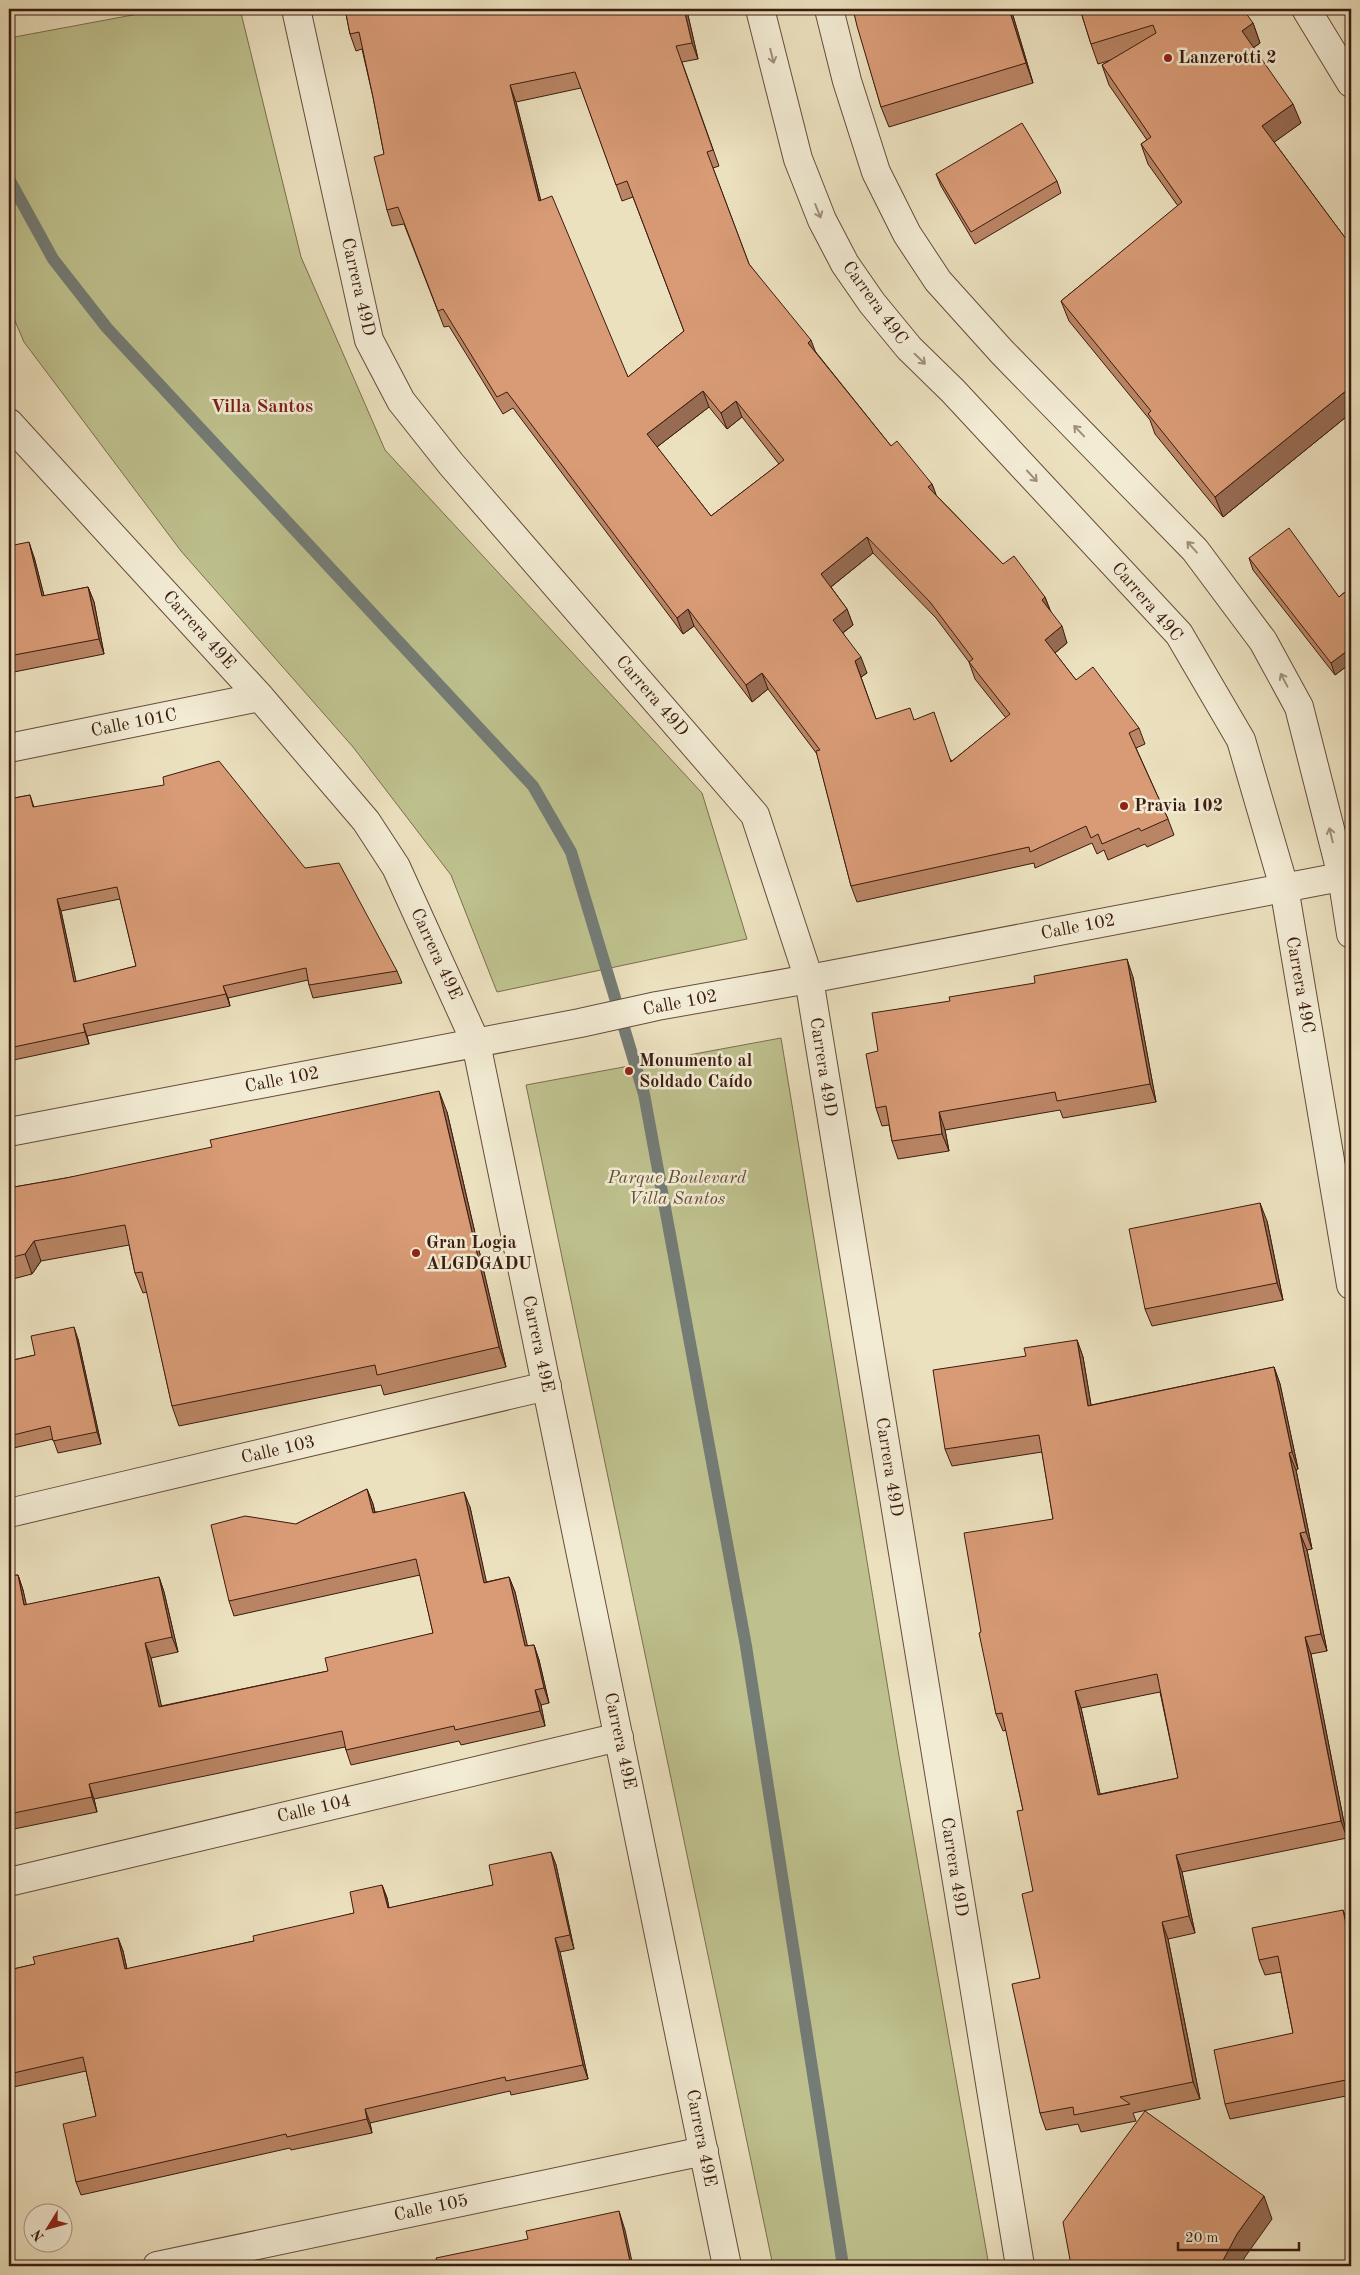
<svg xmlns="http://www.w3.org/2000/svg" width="1360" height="2275" viewBox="0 0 1360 2275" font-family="'Old Standard TT',serif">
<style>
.green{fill:#bec18e;stroke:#7c6e4e}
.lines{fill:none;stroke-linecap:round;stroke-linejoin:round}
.stream{stroke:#747c76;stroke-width:12}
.minor-casing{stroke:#664c3b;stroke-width:30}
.minor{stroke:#f3ecd5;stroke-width:28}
.wall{fill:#ba8565;stroke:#3a1b0f;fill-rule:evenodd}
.shaded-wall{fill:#976c53;stroke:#3a1b0f}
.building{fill:#d89b76;stroke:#3a1b0f;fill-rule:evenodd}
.oneway{stroke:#a08e7c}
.poi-dot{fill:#8f2418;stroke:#f3ecd5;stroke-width:2}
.labels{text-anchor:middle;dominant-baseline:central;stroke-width:5;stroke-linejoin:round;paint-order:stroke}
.poi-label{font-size:18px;font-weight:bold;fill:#3a1b0f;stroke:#f3ecd5;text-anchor:start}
.street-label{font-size:18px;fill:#3a1b0f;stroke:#f3ecd5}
.park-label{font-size:18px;font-style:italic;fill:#624d35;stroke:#f3ecd5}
.neighbourhood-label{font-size:19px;font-weight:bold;fill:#7a1f14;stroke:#f3ecd5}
</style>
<rect width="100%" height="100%" fill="#ece1bf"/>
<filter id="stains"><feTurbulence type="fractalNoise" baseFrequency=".004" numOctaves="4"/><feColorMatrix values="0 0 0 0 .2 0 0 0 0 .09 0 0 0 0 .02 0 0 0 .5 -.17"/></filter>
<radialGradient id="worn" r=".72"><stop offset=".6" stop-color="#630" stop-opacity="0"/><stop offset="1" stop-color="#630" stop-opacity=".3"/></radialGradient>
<path class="green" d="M165,9H240L301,257L385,450L702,793L747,939L497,992L451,875L353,747L181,551L24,342L9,307V38Z
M781,1038L899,1756L989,2266H773L526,1085Z"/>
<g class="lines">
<path class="stream" d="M9,179L53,259L107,328L533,786L571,852L644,1094L746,1646L843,2266"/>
<g class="minor-casing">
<path id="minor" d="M296,9L369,340L401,401L451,464L755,815L809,979L1020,2266
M760,9L798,159L822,220L845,264L872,303L909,348L953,391L1179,634L1241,740L1284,887L1351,1285
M829,9L847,81L876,172L907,234L938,281L1002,352L1195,550L1263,641L1299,707L1342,876L1351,934
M1306,9L1351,83
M9,423L260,697L366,821L396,867L476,1043L727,2266
M9,748L260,697
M9,1132L580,1023L657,1006L809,979L1351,875
M9,1513L547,1386
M9,1882L619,1737
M157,2266L704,2151"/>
</g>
<use href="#minor" class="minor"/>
</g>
<path class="wall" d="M345,9L687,11L698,59L682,62L719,166L713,168L749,264L815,351L891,446L932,484L936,495L1003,564L1045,597L1051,612L1067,643L1055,653L1076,680L1139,728L1145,744L1136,748L1168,819L1174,835L1147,847L1145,844L1108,860L1104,850L1097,854L1092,843L1035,868L1034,863L857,902L851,886L817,754L768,689L752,702L694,626L683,634L513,408L503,414L449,326L444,327L404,224L392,226L387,210L384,154L373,97L362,49L356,51L350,34ZM581,88L622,201L633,197L684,331L628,377L541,201L516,102ZM709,407L727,429L742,417L779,464L711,516L657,447ZM873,553L936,618L969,662L975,679L1006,718L952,761L914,720L876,719L861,677L867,673L843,633L853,625L847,609L831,587Z
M853,9H1011L1033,83L889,127L881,107Z
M1080,9L1253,23L1260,43L1253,48L1301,123L1274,142L1349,243L1351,241V413L1223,517L1155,434L1150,420L1069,321L1061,301L1178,206L1148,164L1141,144L1147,140L1109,85L1102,65L1111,60L1098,64L1091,44Z
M936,174L1057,181L1061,193L975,244L941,186Z
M9,546L34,557L44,596L88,587L94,602L104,654L9,673Z
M1249,558L1339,597L1351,587V663L1335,675L1253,570Z
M30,795L34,807L305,868L397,971L402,983L313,998L309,985L308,980L228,998L230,1006L87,1036L89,1044L9,1061V799ZM120,899L136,966L76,982L61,911Z
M1133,977L1156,1102L1063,1118L1060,1110L945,1130L949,1151L898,1159L892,1141L889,1125L882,1126L876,1108L878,1051Z
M447,1112L506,1367L384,1395L381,1385L179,1426L172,1406L147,1292L143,1293L135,1273L129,1245L41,1261L32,1274L9,1280V1172L14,1187Z
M1267,1221L1283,1300L1152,1326L1145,1309Z
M78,1339L101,1444L58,1453L53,1439L9,1449V1361L35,1355Z
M1077,1340L1083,1357L1091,1405L1274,1367L1280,1384L1298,1469L1296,1470L1312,1549L1307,1550L1327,1651L1311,1654L1347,1838L1182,1872L1195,1933L1168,1939L1200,2099L1133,2113L1136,2121L1081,2132L1078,2124L1046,2130L1040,2113V1978L1033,1891L1023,1810L1006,1730L1003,1731L996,1714L981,1632L1053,1519L1042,1452L952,1466L945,1449L1026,1356ZM1160,1692L1178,1778L1100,1794L1081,1708Z
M367,1489L373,1504L375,1512L470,1507L486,1582L509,1577L515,1592L527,1646L534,1645L539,1660L549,1703L541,1705L545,1726L461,1745L459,1741L351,1765L345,1747L94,1799L97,1812L9,1830V1576L18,1575L23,1590L26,1605L159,1577L164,1592L178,1652L151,1658L161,1706L328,1671L433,1633L420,1575L234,1616L229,1601L296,1524Z
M551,1852L556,1865L574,1949L560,1952L588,2079L511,2095L510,2091L370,2123L372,2133L291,2150L290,2148L81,2195L76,2182L96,2116L86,2071L9,2088V1970L35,1964L118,1938L123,1951L127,1969L254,1941L354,1913L382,1885L387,1898L389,1908L493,1885Z
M1349,1925L1351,1936V2095L1230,2119L1225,2104L1293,2033L1281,1972L1265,1975L1259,1960Z"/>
<path class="shaded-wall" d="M684,9H686L687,11L698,59L692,43Z
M1009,9H1011L1033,83L1026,63Z
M1253,23L1260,43L1249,51L1242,31Z
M510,85L516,102L545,218L539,201Z
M1293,104L1301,123L1269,146L1262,126Z
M811,340L817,356L808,343Z
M1347,390L1351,402V413L1223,517L1215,497Z
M703,391L709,407L653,450L647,434Z
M736,401L742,417L727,429L721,413Z
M932,484L938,500L928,487Z
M867,537L873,553L827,590L821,574Z
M29,542L34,557L48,611L42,596Z
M88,587L94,602L104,654L99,639Z
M1045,597L1051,614L1042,600Z
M688,609L694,626L683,634L677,618Z
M847,609L853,625L838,636L833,620Z
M1062,626L1067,643L1051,656L1045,640Z
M1351,648V663L1335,675L1331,663Z
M861,657L867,673L861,677L855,661Z
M762,673L768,689L752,702L746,685Z
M57,899L61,911L79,995L74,982Z
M1127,959L1133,977L1156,1102L1150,1084Z
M223,986L228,998L230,1006L226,994Z
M83,1024L87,1036L89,1044L85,1032Z
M439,1091L447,1112L506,1367L499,1347Z
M939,1112L945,1130L949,1151L942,1134Z
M1260,1203L1267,1221L1283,1300L1277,1283Z
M34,1241L41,1261L32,1274L25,1254Z
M74,1327L78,1339L101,1444L97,1432Z
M1077,1340L1083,1357L1094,1423L1088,1406Z
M1274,1367L1280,1384L1298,1469L1292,1452Z
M1289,1453L1296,1470L1312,1549L1306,1532Z
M367,1489L373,1504L378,1528L373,1513Z
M464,1492L470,1507L490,1598L484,1583Z
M1300,1533L1307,1550L1327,1651L1321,1634Z
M18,1575L23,1590L30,1620L24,1605Z
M159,1577L164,1592L178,1652L172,1637Z
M509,1577L515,1592L531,1661L525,1646Z
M1305,1637L1311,1654L1347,1838L1341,1821Z
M145,1643L151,1658L165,1722L159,1707Z
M534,1645L539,1660L549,1703L544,1688Z
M535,1690L541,1705L545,1726L540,1711Z
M1075,1691L1081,1708L1104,1812L1098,1795Z
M89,1784L94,1799L97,1812L92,1797Z
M551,1852L556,1865L574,1949L570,1935Z
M1176,1855L1182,1872L1195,1933L1189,1916Z
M382,1885L387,1898L392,1922L388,1908Z
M1343,1910L1349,1925L1351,1936V1948Z
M1162,1922L1168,1939L1200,2099L1193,2082Z
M118,1938L123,1951L130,1983L125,1969Z
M555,1938L560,1952L588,2079L583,2065Z
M365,2109L370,2123L372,2133L367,2119Z
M1264,2196L1272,2219L1245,2257L1240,2266H1220L1237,2234Z
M619,2211L625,2230L633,2266H631Z"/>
<path class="building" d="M345,9H684L692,43L676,46L713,150L707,152L749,264L811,340L808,343L891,446L897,441L932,484L928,487L1003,564L1014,556L1045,597L1042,600L1062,626L1045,640L1076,680L1093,667L1139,728L1129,733L1168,819L1141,831L1139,828L1102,844L1098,834L1091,838L1086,826L1030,852L1029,847L851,886L816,751L820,750L762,673L746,685L688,609L677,618L507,392L497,397L443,309L438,311L398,207L387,210L374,157L384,154L373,97L359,32L350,34ZM575,72L616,185L627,181L684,331L628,377L552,196L539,201L510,85ZM703,391L721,413L736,401L784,460L711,516L647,434ZM867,537L930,602L973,659L969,662L1010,714L951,762L934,712L914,720L910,708L876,719L855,661L861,657L833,620L847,609L821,574Z
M853,9H1009L1026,63L881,107L857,26Z
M1080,9H1243L1253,23L1242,31L1293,104L1262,126L1349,243L1351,241V396L1347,390L1215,497L1148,414L1151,411L1061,301L1182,202L1141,144L1151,137L1102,65L1156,33L1153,25L1091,44Z
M1022,123L1057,181L971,232L936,174Z
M1289,528L1339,597L1351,587V648L1331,663L1249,558Z
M29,542L42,596L88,587L99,639L9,656V546Z
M219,761L305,868L339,863L397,971L309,985L306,968L223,986L226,994L83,1024L85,1032L9,1048V799L30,795L33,807L164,785L163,777ZM117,887L136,966L74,982L57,899Z
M1127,959L1150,1084L1057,1101L1055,1092L939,1112L942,1134L892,1141L886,1106L876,1108L866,1054L878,1051L872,1013L950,1001L949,997L1035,983L1034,976Z
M439,1091L499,1347L377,1375L375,1365L172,1406L142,1272L135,1273L125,1225L34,1241L25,1254L9,1258V1172L14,1187L66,1178L212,1147L210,1140Z
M1260,1203L1277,1283L1145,1309L1129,1229Z
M74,1327L97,1432L53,1441L50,1426L9,1436V1361L35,1355L31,1336Z
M1077,1340L1088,1406L1274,1367L1292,1452L1289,1453L1306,1532L1300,1533L1321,1634L1305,1637L1341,1821L1176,1855L1189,1916L1162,1922L1193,2082L1120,2097L1130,2104L1074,2115L1073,2107L1040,2113L1012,1984L1040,1978L1022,1894L1033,1891L1017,1811L1023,1810L1002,1713L996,1714L979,1633L981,1632L964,1533L1053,1519L1039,1435L945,1449L933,1370L1026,1356L1024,1348ZM1157,1674L1178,1778L1098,1795L1075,1691Z
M367,1489L373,1513L464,1492L484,1583L509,1577L525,1646L534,1645L544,1688L535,1690L540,1711L455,1730L454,1726L346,1750L342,1731L89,1784L92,1797L9,1814V1576L18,1575L24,1605L159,1577L172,1637L145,1643L159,1707L328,1671L325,1658L433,1633L416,1559L229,1601L211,1525L245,1516L296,1524Z
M551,1852L570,1935L555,1938L583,2065L506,2081L505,2077L365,2109L367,2119L287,2137L286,2134L76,2182L63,2124L96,2116L83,2057L9,2074V1970L35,1964L33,1957L118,1938L125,1969L254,1941L253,1936L354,1913L350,1892L382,1885L388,1908L493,1885L489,1865Z
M1343,1910L1351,1948V2079L1225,2104L1214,2050L1293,2033L1278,1956L1259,1960L1252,1928Z
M1145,2111L1264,2196L1237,2234L1220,2266H1072L1071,2265L1063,2222Z
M619,2211L631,2266H438L436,2258L528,2239L526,2231Z"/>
<defs><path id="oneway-shaft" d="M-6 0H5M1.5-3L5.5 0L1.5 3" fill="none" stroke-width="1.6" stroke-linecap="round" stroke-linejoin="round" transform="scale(1.25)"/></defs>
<g class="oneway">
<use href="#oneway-shaft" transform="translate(772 56) rotate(76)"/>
<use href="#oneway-shaft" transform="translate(818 211) rotate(68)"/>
<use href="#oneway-shaft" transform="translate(920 359) rotate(44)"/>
<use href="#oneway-shaft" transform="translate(1079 431) rotate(-134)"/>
<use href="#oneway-shaft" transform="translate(1032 476) rotate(47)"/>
<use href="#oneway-shaft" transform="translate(1192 547) rotate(-132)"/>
<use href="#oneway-shaft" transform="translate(1284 680) rotate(-118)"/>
<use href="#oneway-shaft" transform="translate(1331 835) rotate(-104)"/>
</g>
<g class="poi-dot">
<circle cx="1168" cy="58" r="5"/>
<circle cx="1124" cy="806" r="5"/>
<circle cx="629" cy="1071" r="5"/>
<circle cx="416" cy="1253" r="5"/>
</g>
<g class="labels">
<g class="poi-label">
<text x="1178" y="58">Lanzerotti 2</text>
<text x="1134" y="806">Pravia 102</text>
<text x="639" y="1061">Monumento al<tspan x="639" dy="21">Soldado Caído</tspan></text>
<text x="426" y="1243">Gran Logia<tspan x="426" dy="21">ALGDGADU</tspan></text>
</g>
<g class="street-label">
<text transform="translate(358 287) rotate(77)">Carrera 49D</text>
<text transform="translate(875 303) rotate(54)">Carrera 49C</text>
<text transform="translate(1147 602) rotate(49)">Carrera 49C</text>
<text transform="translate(199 630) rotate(48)">Carrera 49E</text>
<text transform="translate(652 696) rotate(49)">Carrera 49D</text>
<text transform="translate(134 723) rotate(-11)">Calle 101C</text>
<text transform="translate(1078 927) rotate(-11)">Calle 102</text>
<text transform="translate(436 954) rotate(65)">Carrera 49E</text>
<text transform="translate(1300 985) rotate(80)">Carrera 49C</text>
<text transform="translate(680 1003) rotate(-11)">Calle 102</text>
<text transform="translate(823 1067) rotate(81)">Carrera 49D</text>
<text transform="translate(282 1080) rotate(-11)">Calle 102</text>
<text transform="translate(538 1344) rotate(78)">Carrera 49E</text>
<text transform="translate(278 1450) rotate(-13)">Calle 103</text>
<text transform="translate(889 1467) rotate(81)">Carrera 49D</text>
<text transform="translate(620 1741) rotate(78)">Carrera 49E</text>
<text transform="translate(314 1809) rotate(-13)">Calle 104</text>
<text transform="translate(954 1867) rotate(81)">Carrera 49D</text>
<text transform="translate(701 2138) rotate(79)">Carrera 49E</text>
<text transform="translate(431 2208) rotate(-12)">Calle 105</text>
</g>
<g class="park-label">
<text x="677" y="1178">Parque Boulevard<tspan x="677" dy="21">Villa Santos</tspan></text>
</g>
<g class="neighbourhood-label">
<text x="262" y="407">Villa Santos</text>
</g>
</g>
<rect width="1360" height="2275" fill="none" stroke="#ece1bf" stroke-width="30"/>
<rect x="10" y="10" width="1340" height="2255" fill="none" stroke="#3a1b0f" stroke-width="2.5"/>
<rect x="15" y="15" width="1330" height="2245" fill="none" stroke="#3a1b0f"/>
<g transform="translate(48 2228) rotate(233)"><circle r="24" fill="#f3ecd5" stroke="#a99886"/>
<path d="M0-4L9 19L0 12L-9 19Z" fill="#8f2418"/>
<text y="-8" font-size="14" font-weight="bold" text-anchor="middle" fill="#3a1b0f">N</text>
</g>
<path d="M1178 2242v8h121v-8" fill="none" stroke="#3a1b0f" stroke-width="2.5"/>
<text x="1185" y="2242" font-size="15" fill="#3a1b0f" stroke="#f3ecd5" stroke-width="4" paint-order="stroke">20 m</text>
<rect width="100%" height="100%" filter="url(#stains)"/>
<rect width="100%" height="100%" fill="url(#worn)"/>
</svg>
